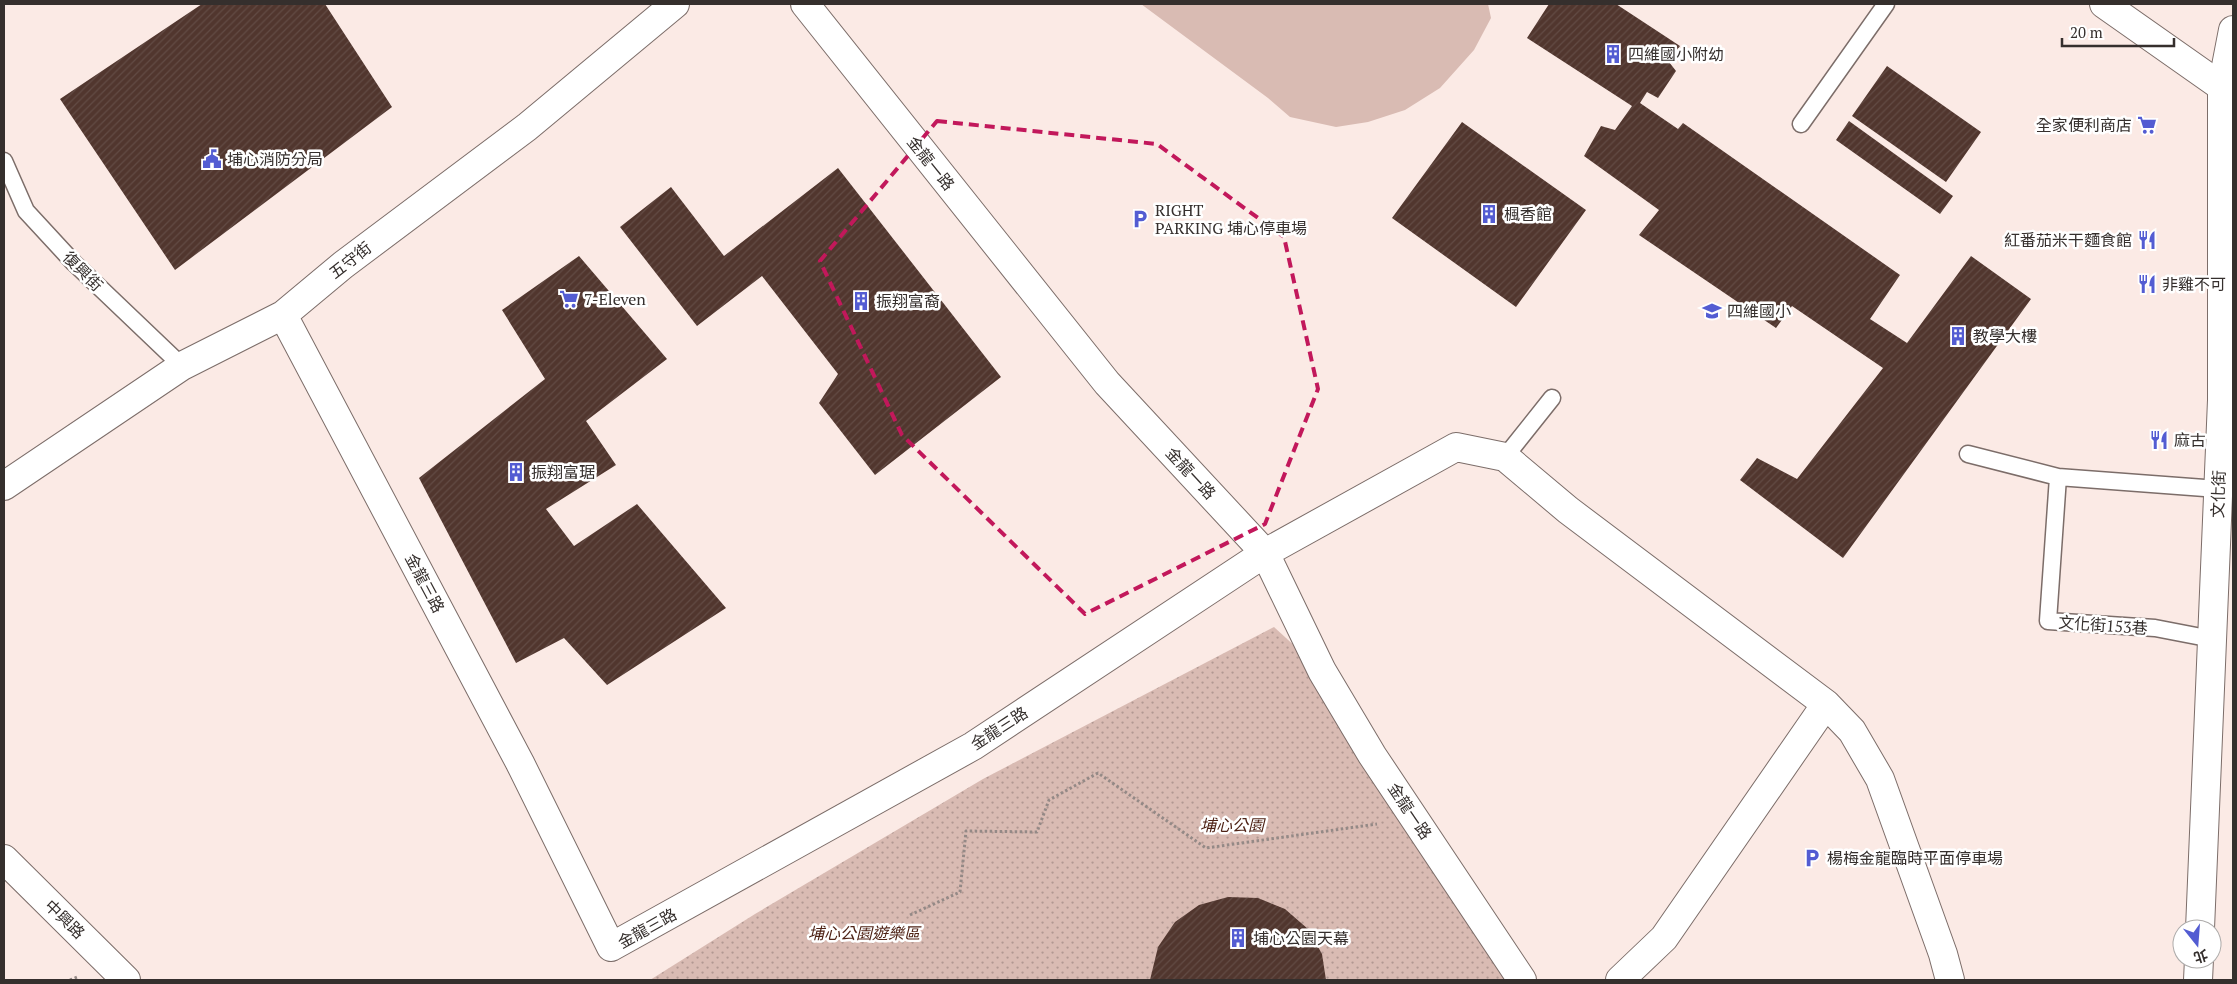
<svg xmlns="http://www.w3.org/2000/svg" width="2237" height="984" viewBox="0 0 2237 984" font-family="'PT Serif','Noto Sans TC',serif">
<style>
.grass{fill:url(#grass-dots)}
.garden{fill:#d9bbb3}
.building{fill:url(#building-hatch)}
.lines{fill:none;stroke-linecap:round;stroke-linejoin:round}
.service-casing{stroke:#7c6d69;stroke-width:19}
.minor-casing{stroke:#7c6d69;stroke-width:30}
.tertiary-casing{stroke:#7c6d69;stroke-width:30}
.path{stroke:#948986;stroke-width:3;stroke-dasharray:2.5 2.5;stroke-linecap:butt}
.service{stroke:#fff;stroke-width:16}
.minor{stroke:#fff;stroke-width:28}
.tertiary{stroke:#fff;stroke-width:28}
.marked{fill:none;stroke:#c2185b;stroke-width:4;stroke-dasharray:10 6;stroke-linejoin:round}
.labels{text-anchor:middle;dominant-baseline:central;stroke-width:5;stroke-linejoin:round;paint-order:stroke}
.poi-label{font-size:16px;fill:#352f2d;stroke:#fff;text-anchor:start}
.street-label{font-size:16px;fill:#352f2d;stroke:#fff}
.park-label{font-size:16px;font-style:italic;fill:#4f2316;stroke:#fff}
</style>
<defs>
<pattern id="grass-dots" width="8" height="8" patternUnits="userSpaceOnUse" patternTransform="scale(1.25)"><rect width="8" height="8" fill="#d9bbb3"/><path d="M2 2h.1M6 6h.1" fill="none" stroke="#b19892" stroke-width="1.8" stroke-linecap="round"/></pattern>
<pattern id="building-hatch" width="6" height="6" patternUnits="userSpaceOnUse" patternTransform="scale(1.25)"><rect width="6" height="6" fill="#51362e"/><path d="M-1 1l2-2M0 6l6-6M5 7l2-2" fill="none" stroke="#624b44"/></pattern>
</defs>
<rect width="100%" height="100%" fill="#fbeae5"/>
<path class="grass" d="M1274,627L1322,671L1506,980H650L755,914L983,779Z"/>
<path class="garden" d="M1141,4H1488L1491,18L1474,50L1440,88L1405,110L1368,122L1336,127L1290,117L1268,98Z"/>
<path class="building" d="M202,4H325L392,107L175,270L60,99Z
M1549,4H1616L1680,46L1669,62L1676,71L1658,98L1647,92L1640,103L1678,129L1683,123L1900,275L1870,319L1907,343L1971,256L2031,299L1843,558L1740,480L1757,458L1797,479L1883,368L1792,306L1776,328L1639,235L1659,210L1584,156L1601,126L1615,130L1632,106L1527,38Z
M1887,66L1981,132L1946,182L1852,116Z
M1849,121L1953,196L1940,214L1836,140Z
M1462,122L1586,210L1516,307L1392,218Z
M838,168L1001,377L875,475L819,403L838,374L762,276L697,326L620,227L671,187L724,256Z
M579,256L667,359L586,421L616,465L546,509L574,546L637,504L726,608L607,685L564,638L516,663L419,478L545,379L502,310Z
M1228,897L1258,898L1285,909L1308,929L1322,954L1326,980H1150L1158,947L1175,922L1199,905Z"/>
<g class="lines">
<g class="service-casing">
<path id="service" d="M1801,124L1886,4
M4,161L26,211L74,263L182,366
M1968,454L2058,477
M1505,457L1552,398
M2212,639L2155,628L2048,621L2058,477L2218,489"/>
</g>
<g class="minor-casing">
<path id="minor" d="M805,4L1107,383L1265,553L1322,671L1372,755L1522,980
M2104,4L2222,87L2233,89
M283,315L520,763L611,947L973,746L1265,553L1456,447L1505,457L1568,510L1826,704L1852,731L1880,779L1943,954L1950,980
M4,486L182,366L283,315L343,265L527,127L675,4
M1620,980L1664,938L1826,704"/>
</g>
<g class="tertiary-casing">
<path id="tertiary" d="M4,859L126,980
M2200,929L2222,400V87L2233,30
M2198,980L2199,959"/>
</g>
<path class="path" d="M910,915L960,892L966,831L1037,832L1049,800L1098,773L1206,848L1377,824
M70,980L77,977"/>
<use href="#service" class="service"/>
<use href="#minor" class="minor"/>
<use href="#tertiary" class="tertiary"/>
</g>
<path class="marked" d="M937,121L1157,144L1284,237L1318,389L1265,524L1085,614L902,435L820,261Z"/>
<defs>
<g id="building-bare" transform="scale(1.5)"><path d="M-4-6H4V6H1V3H-1V6H-4ZM-2.5-4.3h1.7v1.8h-1.7ZM.8-4.3h1.7v1.8H.8ZM-2.5-1h1.7V.8h-1.7ZM.8-1h1.7V.8H.8Z" fill="#535cd2" stroke="#fff" stroke-width="2.5" paint-order="stroke"/></g>
<g id="supermarket-bare" transform="scale(1.5)"><path d="M-6-5.5h2.5l.6 2H6L4.5 2H-2.5L-4.4-4H-6ZM-1.5 3.2a1.3 1.3 0 1 0 .1 0ZM3 3.2a1.3 1.3 0 1 0 .1 0Z" fill="#535cd2" stroke="#fff" stroke-width="2.5" paint-order="stroke"/></g>
<g id="civic-bare" transform="scale(1.5)"><path d="M-.6-6.5H3V-4.5H.6V-3L4-1V1h2V6H-6V1h2V-1L-.6-3ZM-1.2 2.5V6h2.4V2.5Z" fill="#535cd2" stroke="#fff" stroke-width="2.5" paint-order="stroke"/></g>
<g id="parking-bare" transform="scale(1.5)"><path d="M-3.5-5.5H1a3.5 3.5 0 0 1 0 7H-1V5.5H-3.5ZM-1-3.4V-.6H.8a1.4 1.4 0 0 0 0-2.8Z" fill="#535cd2" stroke="#fff" stroke-width="2.5" paint-order="stroke"/></g>
<g id="restaurant-bare" transform="scale(1.5)"><path d="M-5-6h1v4h1v-4h1v4h1v-4h1v5L-1.5 .5V6h-2V.5L-5-1ZM5-6V6H3V1.5H1.5Q1.5-4 5-6Z" fill="#535cd2" stroke="#fff" stroke-width="2.5" paint-order="stroke"/></g>
<g id="school-bare" transform="scale(1.5)"><path d="M0-5L7-2L0 1L-7-2ZM-4 1L0 2.5L4 1V4Q0 6-4 4Z" fill="#535cd2" stroke="#fff" stroke-width="2.5" paint-order="stroke"/></g>
</defs>
<g fill-rule="evenodd">
<use href="#building-bare" x="1613" y="54"/>
<use href="#supermarket-bare" x="2147" y="125"/>
<use href="#civic-bare" x="212" y="159"/>
<use href="#building-bare" x="1489" y="214"/>
<use href="#parking-bare" x="1140" y="219"/>
<use href="#restaurant-bare" x="2147" y="240"/>
<use href="#restaurant-bare" x="2147" y="284"/>
<use href="#supermarket-bare" x="569" y="299"/>
<use href="#building-bare" x="861" y="301"/>
<use href="#school-bare" x="1712" y="311"/>
<use href="#building-bare" x="1958" y="336"/>
<use href="#restaurant-bare" x="2159" y="440"/>
<use href="#building-bare" x="516" y="472"/>
<use href="#parking-bare" x="1812" y="858"/>
<use href="#building-bare" x="1238" y="938"/>
</g>
<g class="labels">
<g class="poi-label">
<text x="1628" y="54">四維國小附幼</text>
<text x="2132" y="125" text-anchor="end">全家便利商店</text>
<text x="227" y="159">埔心消防分局</text>
<text x="1155" y="210">RIGHT<tspan x="1155" dy="18">PARKING 埔心停車場</tspan></text>
<text x="1504" y="214">楓香館</text>
<text x="2132" y="240" text-anchor="end">紅番茄米干麵食館</text>
<text x="2162" y="284">非雞不可</text>
<text x="584" y="299">7-Eleven</text>
<text x="876" y="301">振翔富裔</text>
<text x="1727" y="311">四維國小</text>
<text x="1973" y="336">教學大樓</text>
<text x="2174" y="440">麻古</text>
<text x="531" y="472">振翔富琚</text>
<text x="1827" y="858">楊梅金龍臨時平面停車場</text>
<text x="1253" y="938">埔心公園天幕</text>
</g>
<g class="street-label">
<text transform="translate(931 163) rotate(51)">金龍一路</text>
<text transform="translate(350 260) rotate(-38)">五守街</text>
<text transform="translate(83 271) rotate(45)">復興街</text>
<text transform="translate(1191 473) rotate(47)">金龍一路</text>
<text transform="translate(2218 494) rotate(-88)">文化街</text>
<text transform="translate(425 583) rotate(62)">金龍三路</text>
<text transform="translate(2103 625) rotate(4)">文化街153巷</text>
<text transform="translate(999 728) rotate(-33)">金龍三路</text>
<text transform="translate(1410 811) rotate(56)">金龍一路</text>
<text transform="translate(65 919) rotate(44)">中興路</text>
<text transform="translate(647 928) rotate(-29)">金龍三路</text>
</g>
<g class="park-label">
<text x="1232" y="825">埔心公園</text>
<text x="864" y="933">埔心公園遊樂區</text>
</g>
</g>
<rect width="2237" height="984" fill="none" stroke="#352f2d" stroke-width="10"/>
<g transform="translate(2197 944) rotate(163)"><circle r="24" fill="#ffffff" stroke="#aeacab"/>
<path d="M0-4L9 19L0 12L-9 19Z" fill="#535cd2"/>
<text y="-8" font-size="14" font-weight="bold" text-anchor="middle" fill="#352f2d">北</text>
</g>
<path d="M2062 38v8h112v-8" fill="none" stroke="#352f2d" stroke-width="2.5"/>
<text x="2070" y="38" font-size="15" fill="#352f2d" stroke="#ffffff" stroke-width="4" paint-order="stroke">20 m</text>
</svg>
